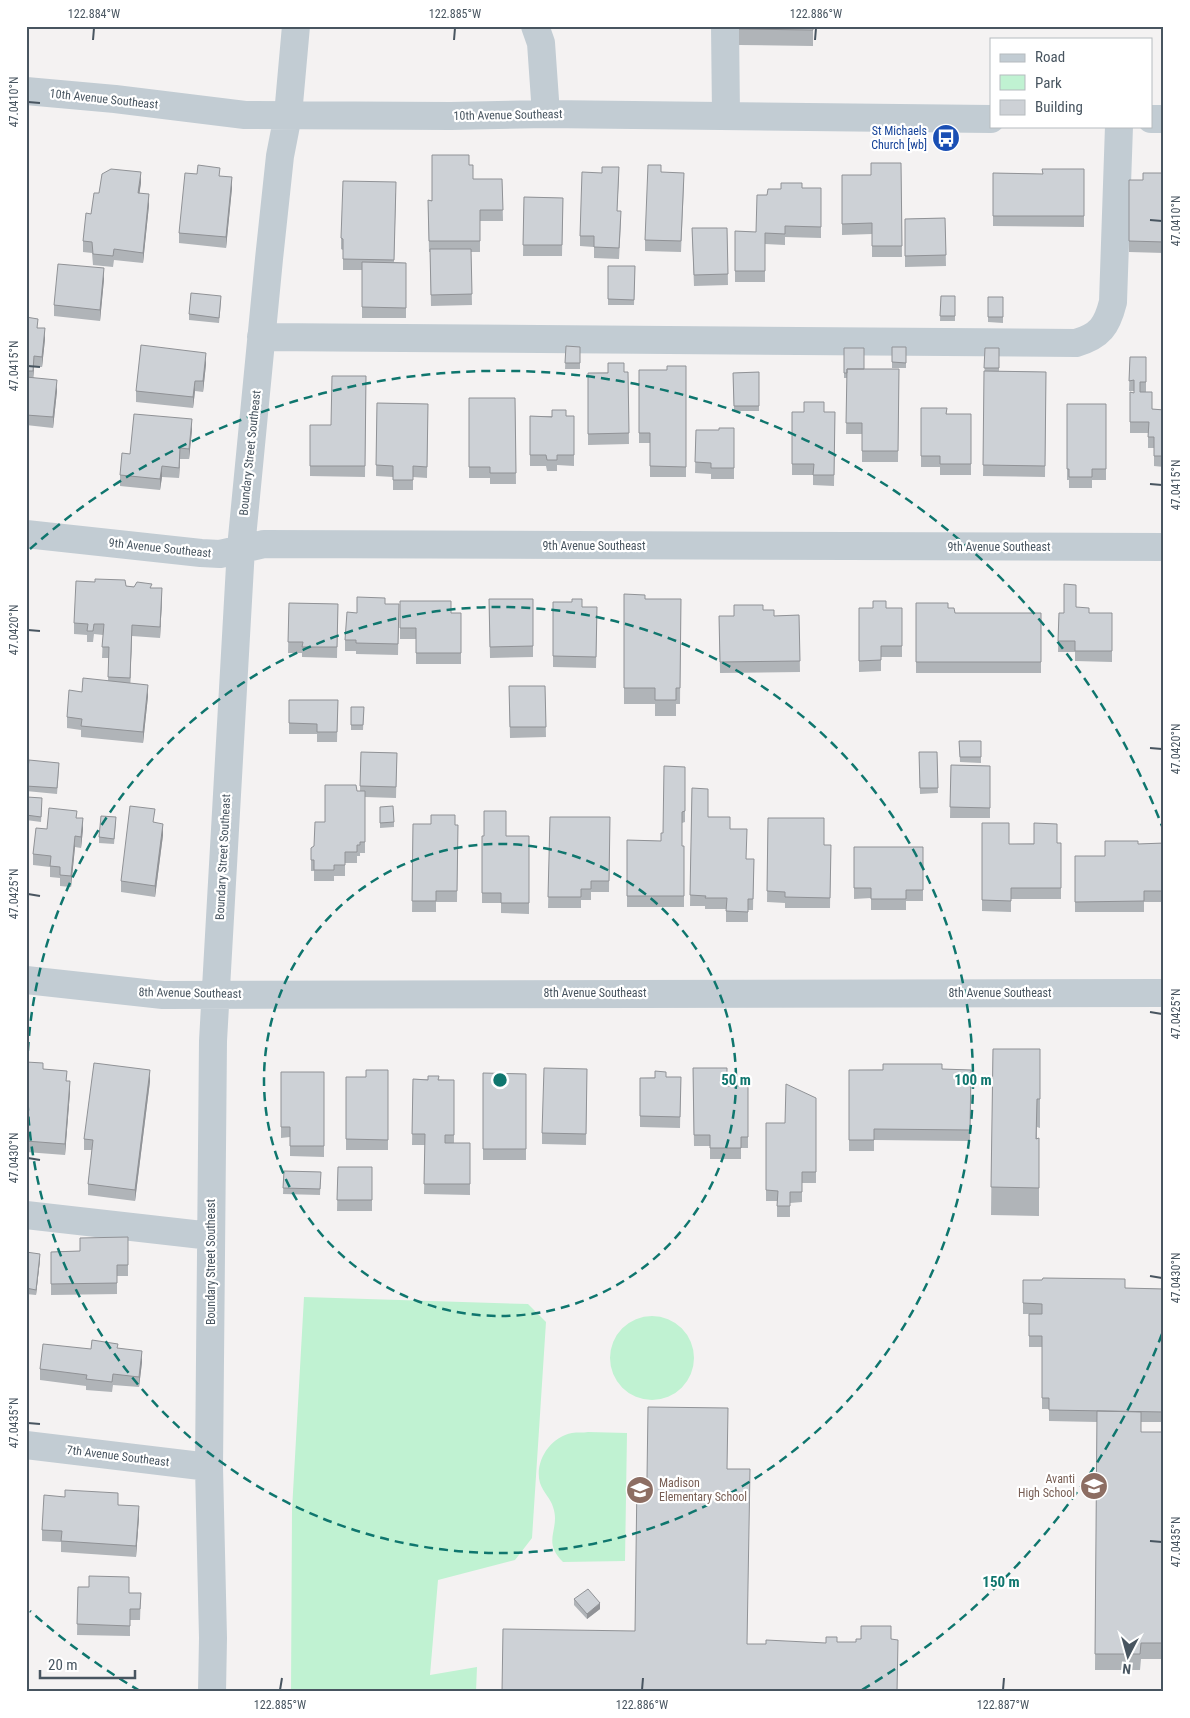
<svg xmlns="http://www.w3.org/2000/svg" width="1190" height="1718" viewBox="0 0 1190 1718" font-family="'Roboto Condensed',sans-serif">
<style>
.green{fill:#c0f2d2}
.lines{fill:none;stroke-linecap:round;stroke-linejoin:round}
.minor{stroke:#c2ccd3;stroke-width:28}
.wall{fill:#b0b4b8}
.shaded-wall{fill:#909296}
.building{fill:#cdd1d6;stroke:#909296}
.ticks{fill:none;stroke:#485560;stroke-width:2}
.ring{fill:none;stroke:#0f766e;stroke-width:2.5;stroke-dasharray:9 6}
.labels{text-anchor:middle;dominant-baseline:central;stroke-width:4.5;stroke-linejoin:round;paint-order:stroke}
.street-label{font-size:12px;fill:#485560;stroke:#fff}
.transit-label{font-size:12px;fill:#164399;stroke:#fff;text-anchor:end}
.education-label{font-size:12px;fill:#785e54;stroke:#fff;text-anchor:end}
.centre{fill:#0f766e;stroke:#fff;stroke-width:2.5}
.ring-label{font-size:15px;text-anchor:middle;font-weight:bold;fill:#0f766e;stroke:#fff;stroke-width:4.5;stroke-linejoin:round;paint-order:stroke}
.neatline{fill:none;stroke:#485560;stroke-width:2}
.ticks-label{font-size:12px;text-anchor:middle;fill:#485560}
</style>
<rect width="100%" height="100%" fill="#f4f2f2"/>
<path class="green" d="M304,1297L528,1304L546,1322L532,1538L515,1560L438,1580L430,1675L477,1667L476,1692H291L292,1510Z
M610 1358a42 42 0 1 1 84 0a42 42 0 1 1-84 0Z
M588,1432L627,1433L625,1561L563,1562C541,1541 561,1529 553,1507C551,1499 543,1492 540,1483C534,1462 550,1437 572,1433C577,1432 583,1433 588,1432Z"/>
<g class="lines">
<path class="minor" d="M535,26L541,43L546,114
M725,26L726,115
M26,91L115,99L245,115L451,116L546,114L991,119
M1151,119H1164
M261,337L1076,343C1100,336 1107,326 1113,302L1119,126
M26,534L201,553L220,554L264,544L1164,547
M26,980L163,995L1164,993
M26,1215L211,1236
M26,1445L209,1467
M212,1692L213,1638L209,1467L213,1041L241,548L269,259L280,156L288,115L296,26"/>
</g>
<path class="wall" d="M739,26H813V46L739,45Z
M901,163L902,257H872V234L842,235V175H871Z
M469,165L473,179H502L503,221H480V252H471L472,305L431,306L430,252H429L428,200H432Z
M1084,169V227L993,226V173L1042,174Z
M661,172L684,184L681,252L645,251V240Z
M1164,173V253L1129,252V180H1143Z
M220,176L232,188L226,248L179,243V233Z
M619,178L617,211L621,222L619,259L594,258V247L580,246V236Z
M141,183L139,193L149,205L143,263L114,260L113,267L93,265L92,253L83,252V241L99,193Z
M802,188H821V238L785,237V245L765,244V282H735V231L756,232L767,195Z
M396,193L394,262L406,263V318H362V270H343V250L341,249V238Z
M524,197L563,198L562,256H523Z
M945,218L946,266L905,267V219Z
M692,228H727L728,285L694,286Z
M608,266H635L634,305H608Z
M104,279L100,321L54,316V305Z
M941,296H955V321H940Z
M988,297H1003V323L988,322Z
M221,302L219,323L189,320V314Z
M26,317L38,328L45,339L42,367H34L33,377L57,391L53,428L26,425Z
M566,346L580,347V369H565Z
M892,347H906V368H892Z
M844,348L864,369H899L898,462H862V434H846L847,378H844Z
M985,348H999V371L1046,372L1045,477L983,476Z
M1130,357H1146V392L1152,409L1164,410V467L1154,466V448H1148V433H1130V392L1134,393V391H1129Z
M206,364L203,392L195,391L193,408L136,402V391Z
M686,366V477H650V443H639V370H667Z
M628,372L629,444L588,445V373Z
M759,372V411H734L733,373Z
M366,376L365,477L310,476V425H331Z
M469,398H515L516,484H490V478H469Z
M377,403L428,404L427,478L413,477V490H393V477L376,476Z
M1067,404H1106V480H1092V488H1069V480H1067Z
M921,408L947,414H971V475H940V467H921Z
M792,412H835L834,486L813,485V475H792Z
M530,416H574V466L557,465V471H547L546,466H530Z
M734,428V479H711V474L695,473L696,430H719Z
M192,430L189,459H180L179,478L162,477L160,490L120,486V475L130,454Z
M126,586L152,588L162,599L160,638L132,636L130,683L148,696L143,743L81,737V730L67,728V717L82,692L108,681L109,658H102L103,635L94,634L93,642H87V635L74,634V623Z
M624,594L645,599H681L680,704H676V716H655V704H624Z
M489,599H533V657L490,658Z
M400,601L451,613H461V664H416V639H400Z
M553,602L582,607H597L596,668L553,667Z
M289,603L338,604L337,658L302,657V653H288Z
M916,603L948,608L955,613H1041V673H916Z
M385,604H399L398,655L356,654V651H345V640L357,613Z
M1076,607L1089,613H1112V662L1075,661V652H1058L1059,613H1064Z
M859,608H902V657H881V671L859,672Z
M763,610L774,616L799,615L800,672L720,673L719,616H734Z
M509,686H545L546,737L510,738Z
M289,700H338L337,742H317V734H289Z
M351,707H364L363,730H351Z
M959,741H981V763L960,762Z
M361,752L397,753L396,798L365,797V853H360V856H357V863H345V876H334V881H314V871H311V848L314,846L325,822L357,791H360Z
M919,752H937L938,793L920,794Z
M951,765L990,766V818H950Z
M685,767V822L682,823V846H684V907H627V840L661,841Z
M59,769L57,794L26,791V786Z
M692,788L708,817L730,829L746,859H754L753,910H748V922H726V909H705V906H690Z
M42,804L41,822L26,820V805Z
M380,807L394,822V827L380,828Z
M550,817H610L609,892H591V900H581V908H548Z
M77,818L83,829L81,848L75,847L71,887L60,886V878L50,877V867L33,865V854L47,829Z
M768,818L824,845H831L830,908H785V903L767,902Z
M155,820L154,822L163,835L155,897L121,892V881Z
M116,822L114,844L99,843V837Z
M982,823L1009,844L1061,843V899H1011V912L982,911Z
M413,824L458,825L457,902H436V912H412Z
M482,836H529V914L501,913V903H482Z
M1164,843V902H1144V912H1075V856H1105L1138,844Z
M854,847H923V901H906V910H871V898L854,899Z
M993,1049H1040V1128L1037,1127V1139L1039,1138V1216L991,1215Z
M26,1062L67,1081L70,1092L65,1155L26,1152Z
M693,1068L727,1086H748V1148H741V1159H710V1146H694Z
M587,1069L586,1145L542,1144V1133Z
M942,1069L971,1070L970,1141L874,1140V1151H849V1070Z
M388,1070V1150H346V1077H366Z
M281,1072H324V1157L290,1156V1137L281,1138Z
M483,1073L526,1074V1160H483Z
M666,1077H681L680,1128L640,1127V1078Z
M413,1079L454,1080V1143H470V1195L424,1194L425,1145H412Z
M150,1081L135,1201L88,1195V1184L92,1150H84V1139Z
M816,1098V1183H802V1202L790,1203V1217H777V1201H766V1123H785Z
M338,1167H372V1211H337Z
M284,1171L321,1172L320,1195L283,1194Z
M1162,1217H1164V1271H1162Z
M128,1237V1276H117V1294L51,1295V1252L80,1251Z
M26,1252L40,1260L36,1295L26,1294Z
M1023,1280L1125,1288L1164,1289V1422H1141V1432H1164V1659H1141L1140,1670H1095L1097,1422L1049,1421V1409H1042V1347H1029V1314H1023Z
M118,1348L142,1362L139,1387L113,1385L112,1392L86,1390V1386L40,1380V1369L91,1349Z
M118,1505L139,1517L136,1557L61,1552V1542L42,1541V1530Z
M78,1587L129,1593H141L140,1620H130V1636L77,1635Z
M574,1599L600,1609L587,1619L574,1605Z"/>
<path class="shaded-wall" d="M141,172V183L138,204V193Z
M232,177V188L226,248V237Z
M149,194V205L143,263V253Z
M104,268V279L100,321V310Z
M45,328V339L42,367V357Z
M206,353V364L203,392V381Z
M34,356V367L33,382V371Z
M57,380V391L53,428V417Z
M195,381V391L193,408V397Z
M192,419V430L189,459V449Z
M180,448V459L179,478V468Z
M162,466V477L160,490V479Z
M162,588V599L160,638V627Z
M132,625V636L130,689V678Z
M148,685V696L143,743V732Z
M83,818V829L81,848V837Z
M163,824V835L155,897V886Z
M75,836V847L71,887V876Z
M150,1070V1081L135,1201V1190Z
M70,1081V1092L65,1155V1144Z
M40,1254V1260L36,1295V1290Z
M142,1351V1362L139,1387V1377Z
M139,1506V1517L136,1557V1546Z
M600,1603V1609L587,1619V1614Z"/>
<path class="building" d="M739,26H813V30L739,29Z
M432,155H469V165H473V179H502L503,210H480V241H429L428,200L432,201Z
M871,163H901L902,246H872V223L842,224V175H871Z
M198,165L220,168L219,176L232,177L226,237L179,233L185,173L197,174Z
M648,165H661V172L684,173L681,241L645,240Z
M602,167H619L617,211H621L619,248L594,247V236H580L582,172L602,173Z
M111,169L141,172L138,193L149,194L143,253L114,249L113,256L93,254L92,242L83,241L86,213L91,214L94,193H99L102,174Z
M1042,169H1084V216H993V173L1043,174Z
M1143,173H1164V242L1129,241V180H1143Z
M343,181L396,182L394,260L343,259V239L341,238Z
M781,183H802V188H821V227L785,226V234L765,233V271H735V231L756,232L757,195H767L768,189H781Z
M524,197L563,198L562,245H523Z
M945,218L946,255L905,256V219Z
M692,228H727L728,274L694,275Z
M430,249H471L472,294L431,295Z
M362,262L406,263V308L362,307Z
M58,264L104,268L100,310L54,305Z
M608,266H635L634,300L608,299Z
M191,293L221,296L219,318L189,314Z
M941,296H955V316H940Z
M988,297H1003V317H988Z
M26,317L38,319L37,328H45L42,357L34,356L33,371H26Z
M141,345L206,353L203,381H195L193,397L136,391Z
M566,346L580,347V363H565Z
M892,347H906V363L892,362Z
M844,348H864V369H847V373H844Z
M985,348H999V368H984Z
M1130,357H1146V382H1140V392H1152V409L1164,410V456H1154V437H1148L1149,422H1130V392L1134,393V380L1129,381Z
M608,363H624V372H628L629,433L588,434V373H608Z
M667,366H686V467L650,466V433H639V370H667Z
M847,369H899L898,451H862V423H846Z
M984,371L1046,372L1045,466L983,465Z
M759,372V406H734L733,373Z
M332,376H366L365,466H310V425H331Z
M26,377L57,380L53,417L26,415Z
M469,398H515L516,473H490V467H469Z
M804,402H824V412H835L834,475H813L814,464H792V412H804Z
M377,403L428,404L427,467L413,466V480H393V466L376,465Z
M1067,404H1106V469H1092V477H1069V469H1067Z
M921,408H947L946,414H971V464H940V456H921Z
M552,410H566V416H574V455H557V460H547L546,455H530V416L552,417Z
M134,414L192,419L189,449L180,448L179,468L162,466L160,479L120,475L122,453L130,454Z
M719,428H734V468H711V463L695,462L696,430H719Z
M95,579L125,580L126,586L134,587L137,582L152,584L150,588H162L160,627L132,625L130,678L108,677L109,647H102L104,624H94L93,631H87L88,624L74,623L76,581L95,582Z
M1064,584L1076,585V607L1089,608V613H1112V651H1075V641H1058L1059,613H1064Z
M624,594L645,595V599H681L680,688H676V700H655V688H624Z
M357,597L385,598V604H399L398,644L356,643V640H345L347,612L357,613Z
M489,599H533V646L490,647Z
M572,599H582V607H597L596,657L553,656V602H572Z
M400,601H451V613H461V653H416V628H400Z
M873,601H886V608H902V646H881V660L859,661V608H873Z
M289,603L338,604L337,647H302L303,642H288Z
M916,603H948V608H954L955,613H1041V662H916Z
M734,605H763V610H774V616L799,615L800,661L720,662L719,616H734Z
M83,678L148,685L143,732L81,726L82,719L67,717L69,690L82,692Z
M509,686H545L546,727H510Z
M289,700H338L337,732H317V724L289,723Z
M351,707H364L363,725H351Z
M959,741H981V757H960Z
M361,752L397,753L396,787L360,786Z
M919,752H937L938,788H920Z
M29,760L59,763L57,788L26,786Z
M951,765L990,766V808L950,807Z
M664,766L685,767V811L682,812V846H684V896H627V840L661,841V833H663Z
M325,785H356L357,791H365V842H360V845H357V852H345V865H334V870H314V860H311V848L314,846L315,822H325Z
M692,788L708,789V817H730V829H747L746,859H754L753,899H748V912L726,911L727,898H705L706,896L690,895Z
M27,797L42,798L41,817L26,815Z
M130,806L155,809L153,822L163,824L155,886L121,881Z
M393,806L394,822L380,823V807Z
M49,808L77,811L76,818H83L81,837L75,836L71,876L60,875V867L50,866L51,856L33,854L36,828L47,829Z
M484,811H506V836H529V903H501V893H482V836H484Z
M431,815H455V825H458L457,891H436V901H412L413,824H431Z
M101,816L116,817L114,839L99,837Z
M550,817H610L609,881H591V889H581V897H548Z
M768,818H824V845H831L830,898L785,897V892L767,891Z
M982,823H1009V844H1034V823L1057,824V843H1061V888H1011V901L982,900Z
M1105,841H1138V844L1164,843V891H1144V901L1075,902V856H1105Z
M854,847H923V890H906V899H871V888H854Z
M993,1049H1040V1099H1037L1036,1139L1039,1138V1188L991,1187Z
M26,1062L43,1063V1069L67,1071L66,1081H70L65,1144L26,1141Z
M94,1063L150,1070L135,1190L88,1184L93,1140L84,1139Z
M883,1064H942V1069L971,1070L970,1130L874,1129V1140H849V1070H883Z
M544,1068L587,1069L586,1134L542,1133Z
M693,1068H727V1086H748V1137H741V1148H710V1135H694Z
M366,1070H388V1140L346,1139V1077H366Z
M655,1071L666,1072V1077H681L680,1117L640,1116V1078H655Z
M281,1072H324V1146H290V1127H281Z
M483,1073L526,1074V1149H483Z
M428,1076H439L438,1080H454V1135H445V1143H470V1184H424L425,1134H412L413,1079L428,1080Z
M786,1084L816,1098V1172H802V1192H790V1206H777L778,1191L766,1190V1123H785Z
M338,1167H372V1200H337Z
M284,1171L321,1172L320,1189L283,1188Z
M1162,1217H1164V1260H1162Z
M128,1237V1265H117V1283L51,1284V1252L80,1251V1238Z
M26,1252L40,1254L36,1290L26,1288Z
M1043,1278L1125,1279V1288L1164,1289V1412L1049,1410V1398H1042V1336H1029V1314H1042V1304L1023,1303V1280H1042Z
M92,1340L118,1344L117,1348L142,1351L139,1377L113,1374L112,1382L86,1379L87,1375L40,1369L43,1344L91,1349Z
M648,1407L728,1408L727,1469H750L747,1644H766V1640L826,1643V1637H837V1642H856V1639H861V1626H891V1639L898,1640L897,1692H502L503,1629L635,1631L637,1478H647Z
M1097,1411L1141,1412V1432H1164V1643H1141L1140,1654H1095Z
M65,1490L118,1493V1505L139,1506L136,1546L61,1541L62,1531L42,1530L44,1495L65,1497Z
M89,1576L129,1577V1593H141L140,1609H130V1626L77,1624L78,1587H89Z
M588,1589L600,1603L587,1614L574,1599Z"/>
<path class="ticks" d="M93,40L94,28M454,40L455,28M815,40L816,28M28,102L40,103M1150,220L1162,221M28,366L40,367M1150,484L1162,485M28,630L40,631M1150,748L1162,749M28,894L40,896M1150,1012L1162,1014M28,1158L40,1160M1150,1276L1162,1278M28,1423L40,1424M1150,1541L1162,1542M280,1690L282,1678M642,1690L643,1678M1003,1690L1004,1678"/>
<g class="ring">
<circle cx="500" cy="1080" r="236"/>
<circle cx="500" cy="1080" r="473"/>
<path d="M1162 1334A709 709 0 0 1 860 1691M140 1691A709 709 0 0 1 30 1611M30 549A709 709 0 0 1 1162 826"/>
</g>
<defs>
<g id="bus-disc" transform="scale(1.4375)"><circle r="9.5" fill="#1a4fb4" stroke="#fff"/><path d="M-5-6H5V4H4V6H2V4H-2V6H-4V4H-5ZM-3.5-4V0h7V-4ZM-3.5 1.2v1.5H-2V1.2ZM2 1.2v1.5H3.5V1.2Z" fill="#fff"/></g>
<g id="school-disc" transform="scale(1.4375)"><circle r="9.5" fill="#8d6e63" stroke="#fff"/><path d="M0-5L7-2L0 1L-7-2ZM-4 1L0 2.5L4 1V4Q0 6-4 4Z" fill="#fff"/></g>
</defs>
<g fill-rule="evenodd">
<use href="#bus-disc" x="946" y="138"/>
<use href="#school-disc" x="1094" y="1486"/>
<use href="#school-disc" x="640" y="1490"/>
</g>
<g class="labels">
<g class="street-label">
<text transform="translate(104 99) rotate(6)">10th Avenue Southeast</text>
<text transform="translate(508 115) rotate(-1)">10th Avenue Southeast</text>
<text transform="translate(250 453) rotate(-84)">Boundary Street Southeast</text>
<text x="594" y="546">9th Avenue Southeast</text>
<text x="999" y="547">9th Avenue Southeast</text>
<text transform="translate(160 548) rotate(6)">9th Avenue Southeast</text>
<text transform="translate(223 857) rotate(-87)">Boundary Street Southeast</text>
<text transform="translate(190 993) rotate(1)">8th Avenue Southeast</text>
<text x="595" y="993">8th Avenue Southeast</text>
<text x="1000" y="993">8th Avenue Southeast</text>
<text transform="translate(211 1262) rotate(-90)">Boundary Street Southeast</text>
<text transform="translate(118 1456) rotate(7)">7th Avenue Southeast</text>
</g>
<g class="transit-label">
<text x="927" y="131">St Michaels<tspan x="927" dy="14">Church [wb]</tspan></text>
</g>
<g class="education-label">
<text x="1075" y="1479">Avanti<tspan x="1075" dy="14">High School</tspan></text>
<text x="659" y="1483" text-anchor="start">Madison<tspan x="659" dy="14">Elementary School</tspan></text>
</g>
</g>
<circle cx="500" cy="1080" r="8" class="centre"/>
<g class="ring-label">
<text x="736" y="1085">50 m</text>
<text x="973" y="1085">100 m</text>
<text x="1001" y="1587">150 m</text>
</g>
<rect width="1190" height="1718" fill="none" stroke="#ffffff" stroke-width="55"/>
<rect x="990" y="38" width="162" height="90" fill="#ffffff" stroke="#b6bbbf"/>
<rect x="1000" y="54" width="25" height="8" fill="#c2ccd3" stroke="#b6bbbf"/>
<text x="1035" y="62" font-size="15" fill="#485560">Road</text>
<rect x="1000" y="75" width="25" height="15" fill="#c0f2d2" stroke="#b6bbbf"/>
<text x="1035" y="88" font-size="15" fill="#485560">Park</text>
<rect x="1000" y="100" width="25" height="15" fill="#cdd1d6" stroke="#b6bbbf"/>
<text x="1035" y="112" font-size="15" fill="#485560">Building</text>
<g transform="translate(1128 1656) rotate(186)" stroke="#ffffff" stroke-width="4" paint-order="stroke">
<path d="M0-4L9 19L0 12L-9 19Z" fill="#485560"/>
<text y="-8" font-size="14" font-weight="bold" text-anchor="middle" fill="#485560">N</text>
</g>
<path d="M40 1670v8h95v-8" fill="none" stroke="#485560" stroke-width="2.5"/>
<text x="48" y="1670" font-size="15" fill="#485560" stroke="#ffffff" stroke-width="4" paint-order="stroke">20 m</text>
<rect x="28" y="28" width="1134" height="1662" class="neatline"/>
<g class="ticks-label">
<text x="94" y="18">122.884°W</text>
<text x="455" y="18">122.885°W</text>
<text x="816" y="18">122.886°W</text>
<text transform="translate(14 102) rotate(-90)" y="4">47.0410°N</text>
<text transform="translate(1176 221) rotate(-90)" y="4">47.0410°N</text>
<text transform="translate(14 366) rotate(-90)" y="4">47.0415°N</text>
<text transform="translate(1176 485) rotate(-90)" y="4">47.0415°N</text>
<text transform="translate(14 630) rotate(-90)" y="4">47.0420°N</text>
<text transform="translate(1176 749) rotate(-90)" y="4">47.0420°N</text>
<text transform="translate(14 894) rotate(-90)" y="4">47.0425°N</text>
<text transform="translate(1176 1014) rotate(-90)" y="4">47.0425°N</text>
<text transform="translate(14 1158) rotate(-90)" y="4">47.0430°N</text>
<text transform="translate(1176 1278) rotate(-90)" y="4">47.0430°N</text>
<text transform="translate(14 1423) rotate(-90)" y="4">47.0435°N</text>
<text transform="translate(1176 1542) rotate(-90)" y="4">47.0435°N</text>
<text x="280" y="1709">122.885°W</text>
<text x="642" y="1709">122.886°W</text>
<text x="1003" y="1709">122.887°W</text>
</g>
</svg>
